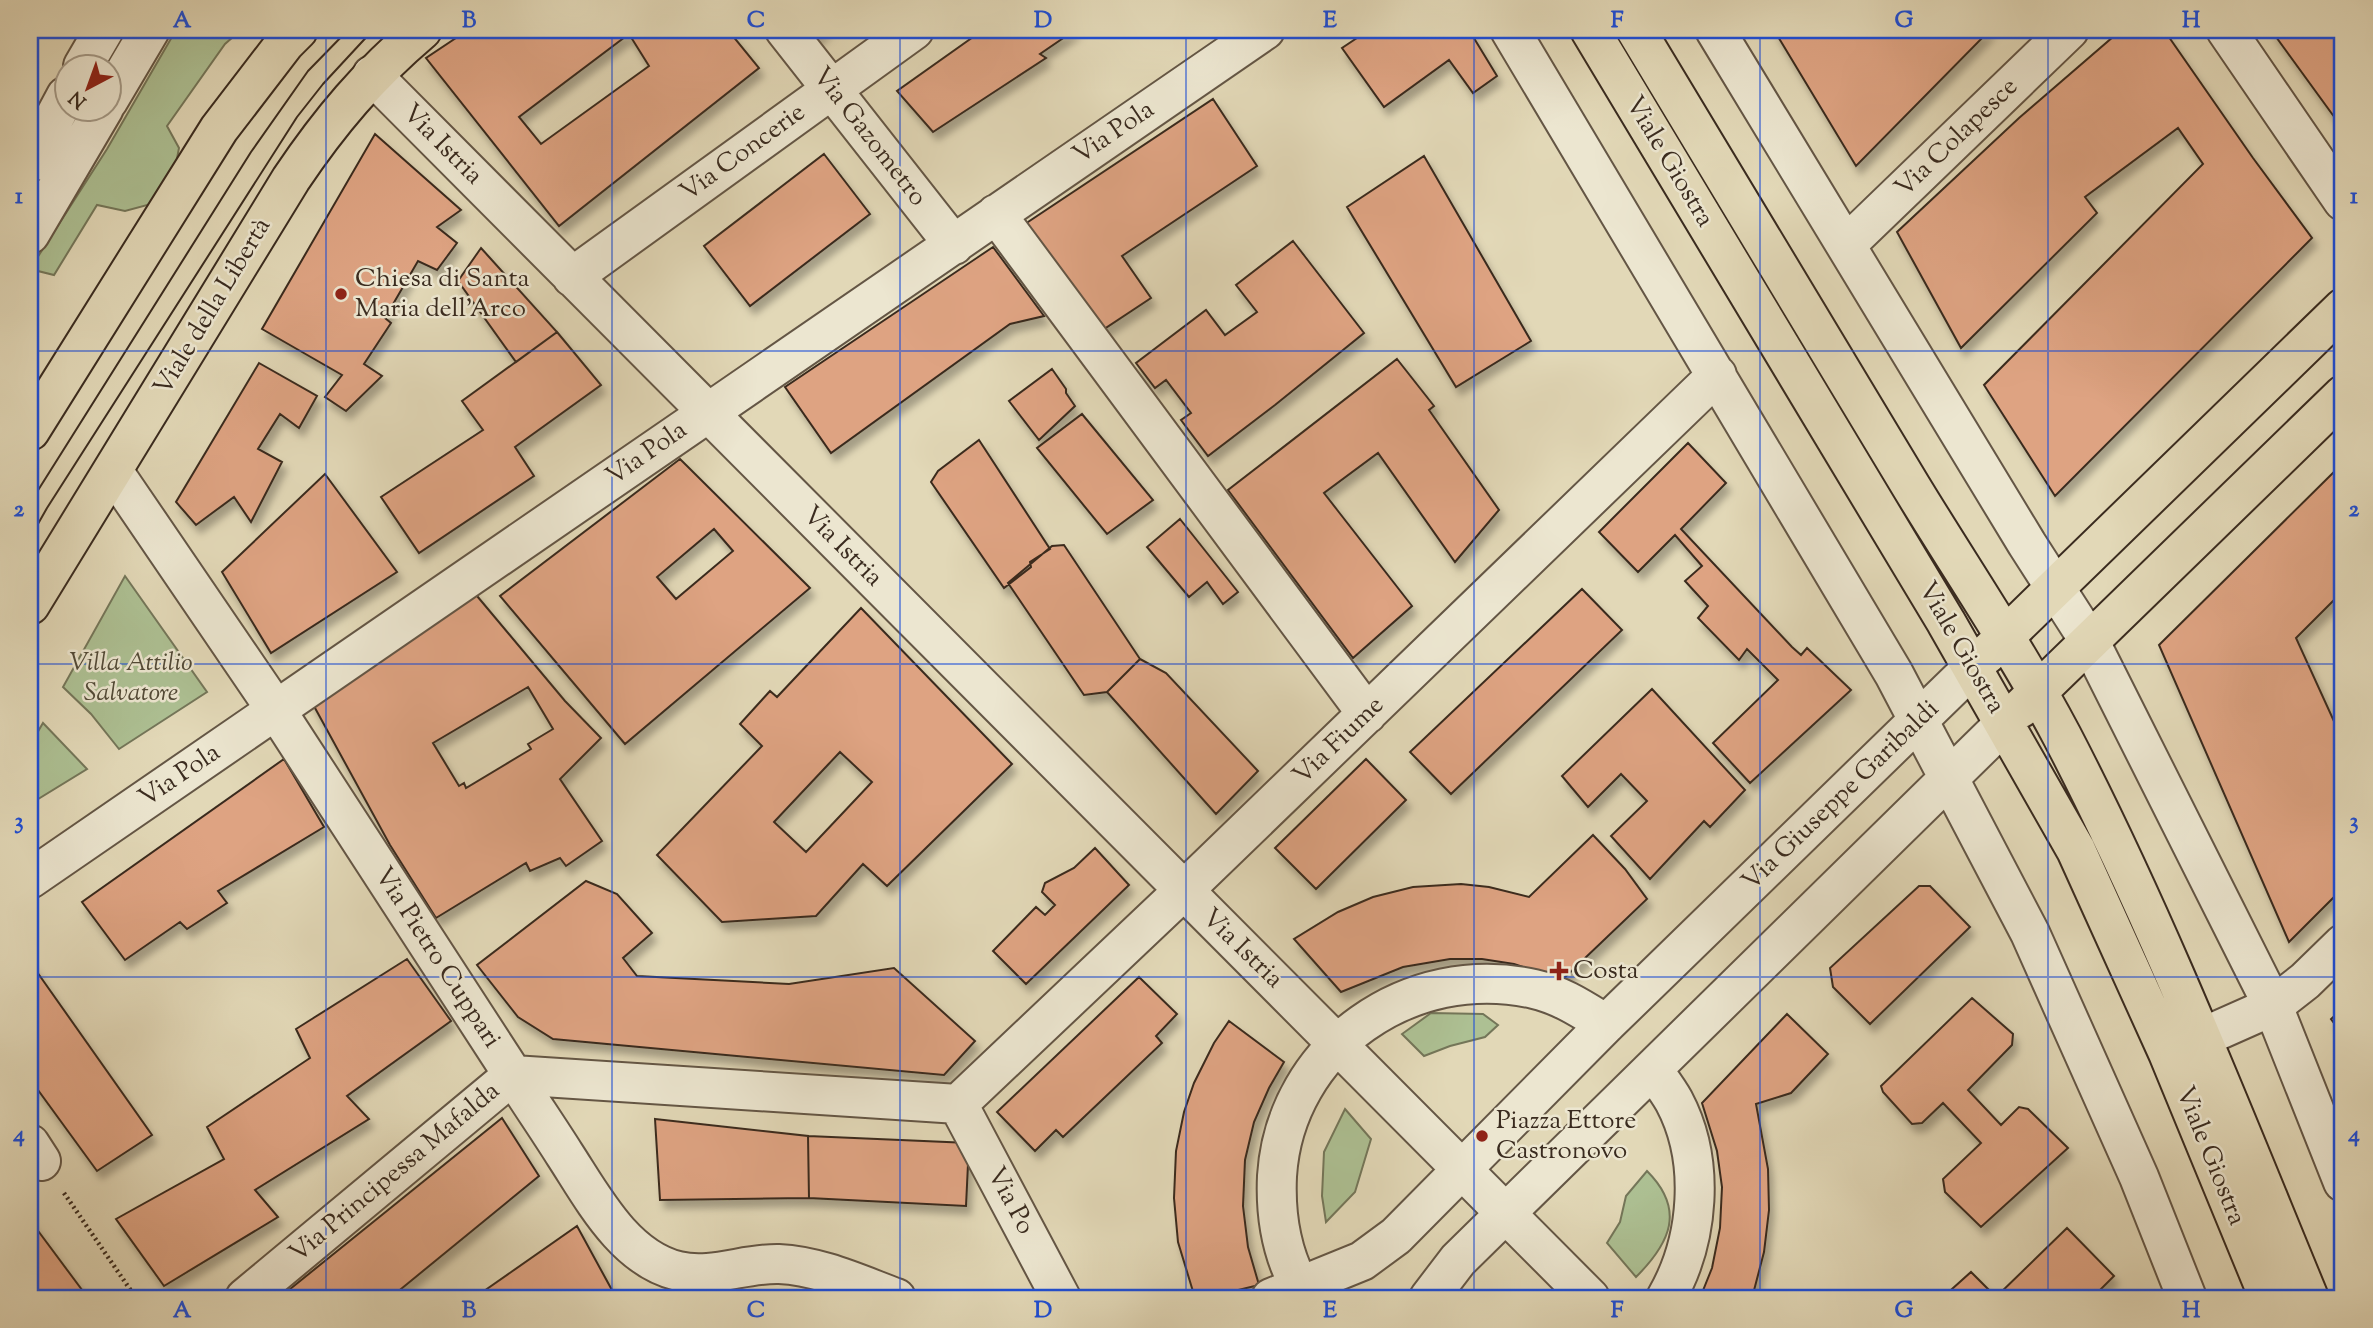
<svg xmlns="http://www.w3.org/2000/svg" width="2373" height="1328" viewBox="0 0 2373 1328" font-family="'Sorts Mill Goudy',serif">
<style>
.green{fill:#adc093;stroke:#747659;stroke-width:2}
.building{fill:#dea382;stroke:#3a2b1f;stroke-width:2;fill-rule:evenodd;filter:url(#shadow)}
.lines{fill:none;stroke-linecap:round;stroke-linejoin:round}
.minor-casing{stroke:#645645;stroke-width:42}
.major-casing{stroke:#3a2b1f;stroke-width:42}
.path{stroke:#3a2b1f;stroke-width:4.5;stroke-dasharray:2 3.5;stroke-linecap:butt}
.minor{stroke:#ece6d0;stroke-width:38}
.major{stroke:#e2d8b7;stroke-width:38}
.tram{stroke:#3a2b1f;stroke-width:2}
.grid{fill:none;stroke:#1d4ed8;stroke-width:2;stroke-opacity:0.55}
.poi-dot{fill:#8f2418;stroke:#ece6d0;stroke-width:2.5}
.labels{text-anchor:middle;dominant-baseline:central;stroke-width:5;stroke-linejoin:round;paint-order:stroke}
.street-label{font-size:26px;fill:#3a2b1f;stroke:#ece6d0}
.poi-label{font-size:26px;fill:#3a2b1f;stroke:#ece6d0;text-anchor:start}
.park-label{font-size:26px;font-style:italic;fill:#514936;stroke:#ece6d0}
.neatline{fill:none;stroke:#1d4ed8;stroke-width:2.5}
.grid-label{font-size:23px;text-anchor:middle;font-weight:bold;fill:#1d4ed8}
</style>
<defs>
<filter id="shadow"><feDropShadow dx="4.5" dy="8" stdDeviation="3.5" flood-color="#0004"/></filter>
</defs>
<rect width="100%" height="100%" fill="#e2d8b7"/>
<filter id="stains"><feTurbulence type="fractalNoise" baseFrequency=".00286" numOctaves="4"/><feColorMatrix values="0 0 0 0 .2 0 0 0 0 .09 0 0 0 0 .02 0 0 0 .5 -.17"/></filter>
<radialGradient id="worn" r=".72"><stop offset=".6" stop-color="#630" stop-opacity="0"/><stop offset="1" stop-color="#630" stop-opacity=".3"/></radialGradient>
<path class="green" d="M176,30H241L225,44L167,126L179,148L174,174L155,203L125,211L97,205L54,275L30,269L107,149Z
M125,576L207,692L119,749L91,714L63,687Z
M43,723L87,769L30,804V745Z
M1431,1013L1483,1014L1498,1025L1485,1037L1450,1046L1424,1056L1402,1034Z
M1345,1109L1371,1139L1355,1192L1326,1222L1322,1196L1324,1152Z
M1647,1171C1686,1210 1670,1243 1636,1277L1607,1243L1620,1222L1626,1196Z"/>
<path class="building" d="M468,30H728L759,68L559,226L426,58ZM629,34L649,66L541,144L519,117Z
M807,30H826L813,39Z
M983,30H1075L1040,54L1046,58L933,132L897,91Z
M1369,30H1469L1497,76L1473,93L1449,60L1384,107L1342,48Z
M1774,30H1990L1856,166Z
M2118,30H2164L2253,158L2312,238L2055,496L1984,385L2203,164L2178,128L2085,197L2097,213L1961,348L1897,232L2019,118L2114,36Z
M2271,30H2343V129Z
M1213,99L1257,166L1122,256L1151,298L1095,335L1022,226Z
M375,134L461,210L437,227L457,243L437,270L418,261L385,318L391,323L364,364L382,376L346,411L325,397L342,375L262,329Z
M824,154L870,214L750,306L704,246Z
M1424,156L1531,341L1456,387L1347,207Z
M1293,241L1364,333L1275,405L1208,456L1181,420L1191,413L1166,380L1155,388L1136,363L1206,310L1225,335L1257,312L1236,285Z
M993,247L1044,316L1010,324L831,453L785,387Z
M481,248L557,332L516,362L458,281Z
M557,332L601,385L515,447L534,476L419,553L381,497L483,430L462,401Z
M1397,359L1434,406L1429,410L1499,510L1455,562L1378,453L1324,493L1412,606L1353,658L1228,490Z
M259,363L317,396L299,428L280,414L258,449L282,462L251,522L234,497L196,525L176,502Z
M1052,369L1066,389V393L1075,406L1039,440L1009,401Z
M1082,414L1153,500L1107,534L1037,448Z
M979,440L1050,549L1030,562L1031,567L1004,588L931,482L938,471Z
M1688,443L1726,483L1681,529L1792,647L1801,655L1807,648L1851,690L1750,783L1713,743L1778,680L1747,649L1739,660L1698,618L1708,606L1685,581L1702,566L1675,535L1638,572L1599,532Z
M680,459L810,588L625,744L500,596ZM714,529L733,551L676,599L657,577Z
M2343,463V591L2296,638L2343,741V888L2289,942L2159,645Z
M325,474L397,572L271,653L222,572Z
M1180,519L1238,592L1223,604L1207,582L1189,597L1147,547Z
M1064,545L1140,659L1107,692L1084,695L1008,583L1052,546Z
M1582,589L1622,630L1451,794L1410,752Z
M472,590L565,701L601,738L560,779L602,841L566,866L560,858L530,871L526,863L436,918L390,845L309,697ZM528,687L553,729L528,744L531,749L466,788L464,783L459,786L433,743Z
M861,608L1012,764L887,886L863,864L816,916L722,922L657,855L762,746L740,724L770,691L777,697ZM840,752L872,782L806,852L774,822Z
M1140,659L1166,673L1258,771L1216,814L1107,692Z
M1652,689L1745,790L1710,827L1704,821L1650,879L1611,836L1647,801L1621,774L1588,807L1562,776Z
M284,759L324,827L218,891L227,903L187,929L180,922L125,960L82,902Z
M1366,759L1406,800L1316,889L1275,848Z
M1593,835L1625,869L1647,899L1562,980L1514,964L1482,959H1450L1403,967L1341,992L1294,939L1338,912L1373,897L1413,887L1461,884L1489,887L1529,897Z
M1095,848L1129,885L1026,984L993,951L1036,907L1045,915L1055,905L1042,892L1045,883L1074,868Z
M586,881L617,894L652,933L623,958L637,976L789,984L894,968L975,1041L944,1075L553,1039L518,1017L477,965Z
M1919,886H1930L1970,927L1870,1024L1833,987L1830,968Z
M407,959L451,1021L347,1096L369,1119L255,1190L278,1217L164,1286L116,1219L224,1159L207,1127L310,1058L296,1029Z
M30,962L152,1135L97,1171L30,1079L33,1077L30,1072Z
M1139,977L1177,1014L1156,1036L1162,1043L1063,1137L1056,1130L1035,1151L997,1112Z
M1972,998L2013,1034L2012,1045L1968,1090L2001,1125L2019,1107L2028,1109L2068,1148L1981,1227L1945,1192L1943,1179L1981,1143L1943,1103L1922,1123L1912,1124L1883,1092L1881,1086Z
M2343,1008V1035L2331,1019Z
M1787,1014L1828,1054L1791,1093L1756,1104L1768,1169L1769,1210L1764,1252L1752,1298H1700L1712,1268L1720,1228L1722,1187L1717,1151L1702,1103Z
M1229,1021L1284,1062L1269,1088L1254,1122L1245,1160L1243,1206L1248,1247L1259,1285L1205,1298H1195L1178,1242L1174,1198L1176,1151L1184,1112L1194,1083L1214,1043Z
M502,1118L539,1176L390,1298H279Z
M655,1119L808,1136L809,1198L660,1200Z
M808,1136L969,1143L966,1206L809,1198Z
M30,1219L33,1224L88,1298H30Z
M577,1226L613,1292L603,1298H474Z
M2067,1228L2114,1276L2092,1298H1942L1971,1272L1996,1297Z"/>
<g class="lines">
<g class="minor-casing">
<path id="minor" d="M785,30L954,245
M1510,30L1894,674L2030,933L2139,1177L2187,1298
M1715,30L2027,544L2090,642L2273,1006L2343,1182
M2226,30L2343,201
M83,66L104,30
M372,75L1590,1298
M108,101L150,30
M30,163L66,96
M996,214L1367,714
M30,234L104,108
M1846,245L2069,30
M572,277L914,30
M113,471L276,710L513,1075L958,1104
M30,879L1265,30
M2201,1038L2273,1006L2305,981L2343,944
M1653,1070C1660,1080 1668,1090 1674,1101C1706,1161 1699,1241 1666,1298
M958,1104L1183,891L1717,375
M958,1104L1061,1298
M30,1144L41,1161
M245,1298L513,1075C530,1102 548,1128 565,1155C593,1198 624,1258 678,1271C712,1279 745,1263 779,1264C820,1266 858,1284 896,1298
M1271,1298L1362,1261L1396,1236L1606,1024L1972,668
M1307,1298C1283,1262 1275,1219 1277,1176C1285,1047 1411,961 1534,989C1561,995 1583,1010 1606,1024
M1429,1298L1458,1260L2005,723"/>
</g>
<g class="major-casing">
<path id="major" d="M1590,30L1946,622L2076,850L2168,1053L2269,1298
M1636,30C1728,183 1820,336 1912,488C1962,570 2017,651 2062,736C2156,917 2231,1109 2309,1298
M30,431L219,129L285,43L298,30
M30,605L291,179C330,121 369,75 422,30
M1986,655L2343,308
M2021,708L2343,395"/>
</g>
<path class="path" d="M64,1193L136,1298"/>
<use href="#minor" class="minor"/>
<use href="#major" class="major"/>
<path class="tram" d="M30,503L251,152L308,71L348,30
M30,538L47,508L297,117L323,84L373,30"/>
</g>
<path class="grid" d="M326,30V1298M612,30V1298M900,30V1298M1186,30V1298M1474,30V1298M1760,30V1298M2048,30V1298M30,351H2343M30,664H2343M30,977H2343"/>
<g class="poi-dot">
<circle cx="341" cy="294" r="7"/>
<path d="M1555.5 960.5h7v7h7v7h-7v7h-7v-7h-7v-7h7z"/>
<circle cx="1482" cy="1136" r="7"/>
</g>
<g class="labels">
<g class="street-label">
<text transform="translate(1114 133) rotate(-34)">Via Pola</text>
<text transform="translate(869 137) rotate(52)">Via Gazometro</text>
<text transform="translate(1957 138) rotate(-44)">Via Colapesce</text>
<text transform="translate(442 145) rotate(45)">Via Istria</text>
<text transform="translate(743 153) rotate(-36)">Via Concerie</text>
<text transform="translate(1669 162) rotate(59)">Viale Giostra</text>
<text transform="translate(213 307) rotate(-59)">Viale della Libertà</text>
<text transform="translate(647 454) rotate(-35)">Via Pola</text>
<text transform="translate(842 547) rotate(45)">Via Istria</text>
<text transform="translate(1961 648) rotate(60)">Viale Giostra</text>
<text transform="translate(1339 741) rotate(-44)">Via Fiume</text>
<text transform="translate(180 776) rotate(-34)">Via Pola</text>
<text transform="translate(1841 796) rotate(-44)">Via Giuseppe Garibaldi</text>
<text transform="translate(1242 949) rotate(44)">Via Istria</text>
<text transform="translate(437 958) rotate(57)">Via Pietro Cuppari</text>
<text transform="translate(2210 1156) rotate(68)">Viale Giostra</text>
<text transform="translate(395 1173) rotate(-40)">Via Principessa Mafalda</text>
<text transform="translate(1010 1201) rotate(62)">Via Po</text>
</g>
<g class="poi-label">
<text x="355" y="279">Chiesa di Santa<tspan x="355" dy="30">Maria dell'Arco</tspan></text>
<text x="1573" y="971">Costa</text>
<text x="1496" y="1121">Piazza Ettore<tspan x="1496" dy="30">Castronovo</tspan></text>
</g>
<g class="park-label">
<text x="131" y="663">Villa Attilio<tspan x="131" dy="30">Salvatore</tspan></text>
</g>
</g>
<rect width="2373" height="1328" fill="none" stroke="#e2d8b7" stroke-width="77"/>
<g transform="translate(88 88) rotate(221)"><circle r="33" fill="#ece6d0" stroke="#a59b89" stroke-width="2"/>
<path d="M0-5L12 26L0 18L-12 26Z" fill="#8f2418"/>
<text y="-10" font-size="19" font-weight="bold" text-anchor="middle" fill="#3a2b1f">N</text>
</g>
<rect x="38" y="38" width="2296" height="1252" class="neatline"/>
<g class="grid-label">
<text x="182" y="27">A</text>
<text x="469" y="27">B</text>
<text x="756" y="27">C</text>
<text x="1043" y="27">D</text>
<text x="1330" y="27">E</text>
<text x="1617" y="27">F</text>
<text x="1904" y="27">G</text>
<text x="2191" y="27">H</text>
<text x="19" y="203">1</text>
<text x="2354" y="203">1</text>
<text x="19" y="516">2</text>
<text x="2354" y="516">2</text>
<text x="19" y="828">3</text>
<text x="2354" y="828">3</text>
<text x="19" y="1141">4</text>
<text x="2354" y="1141">4</text>
<text x="182" y="1317">A</text>
<text x="469" y="1317">B</text>
<text x="756" y="1317">C</text>
<text x="1043" y="1317">D</text>
<text x="1330" y="1317">E</text>
<text x="1617" y="1317">F</text>
<text x="1904" y="1317">G</text>
<text x="2191" y="1317">H</text>
</g>
<rect width="100%" height="100%" filter="url(#stains)"/>
<rect width="100%" height="100%" fill="url(#worn)"/>
</svg>
